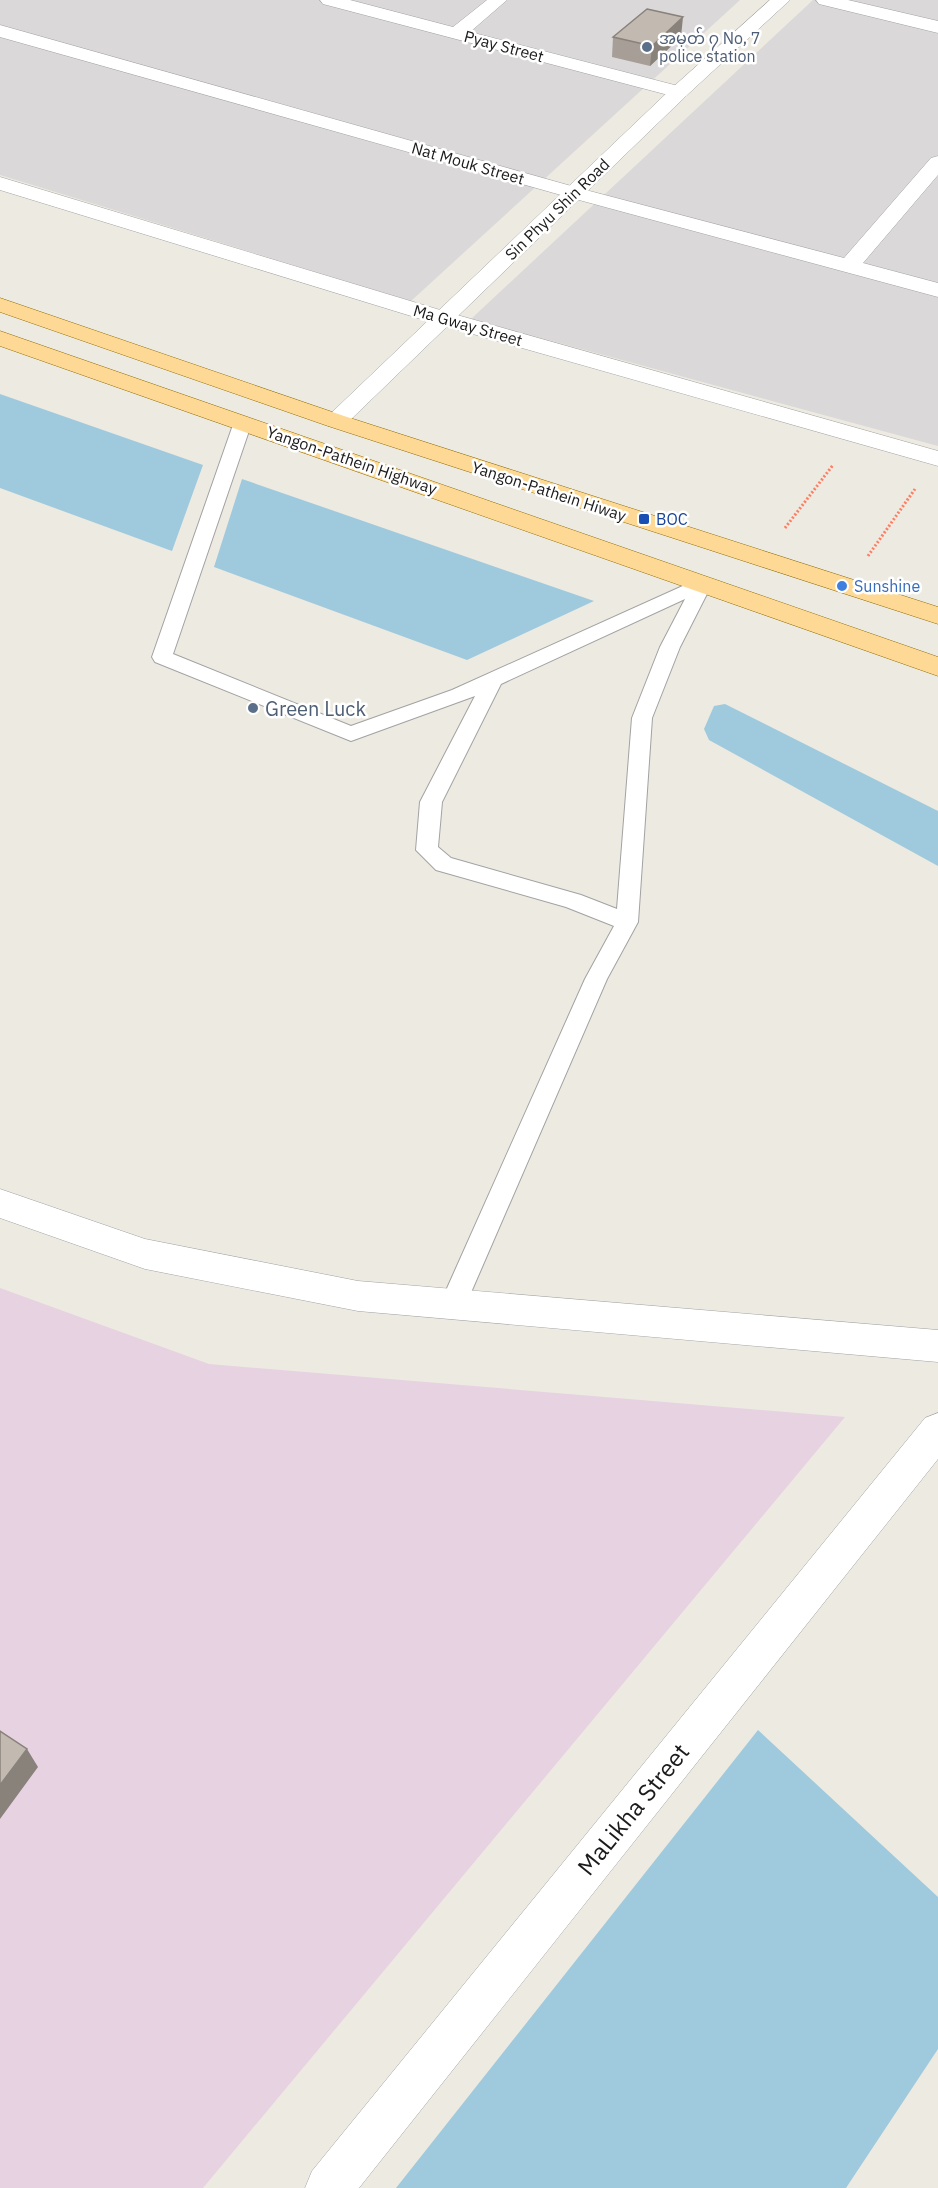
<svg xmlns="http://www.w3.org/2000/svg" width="938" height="2188" viewBox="0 0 938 2188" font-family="'IBM Plex Sans','Noto Sans Myanmar',sans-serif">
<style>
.residential{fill:#dad8d8}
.industrial{fill:#e7d2e1}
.water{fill:#9fcadd}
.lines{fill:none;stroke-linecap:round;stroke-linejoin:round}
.service-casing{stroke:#a2a2a2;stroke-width:2}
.minor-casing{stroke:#a2a2a2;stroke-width:1}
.tertiary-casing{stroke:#a2a2a2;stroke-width:1}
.primary-casing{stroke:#936e00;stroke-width:1}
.path{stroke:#fd7e62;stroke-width:3;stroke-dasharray:2 2;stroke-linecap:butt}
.service{fill:#fff;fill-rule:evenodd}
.minor{fill:#fff;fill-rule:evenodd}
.tertiary{fill:#fff;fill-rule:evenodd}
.primary{fill:#fed995;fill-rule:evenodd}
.wall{fill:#a79f97}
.shaded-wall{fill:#88827b}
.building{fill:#c2b9b0;stroke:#88827b;stroke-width:1.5}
.service-dot{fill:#5c6f8a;stroke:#fff;stroke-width:2}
.transit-dot{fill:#1a4fb4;stroke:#fff;stroke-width:2}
.shop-dot{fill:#3f7fe0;stroke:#fff;stroke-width:2}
.labels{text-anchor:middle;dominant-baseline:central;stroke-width:5;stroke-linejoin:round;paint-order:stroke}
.far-service-label{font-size:16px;fill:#4e5e75;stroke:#fff;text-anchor:start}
.far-street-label{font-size:16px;fill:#1b1b1b;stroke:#fff}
.far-transit-label{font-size:16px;fill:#164399;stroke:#fff;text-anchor:start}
.far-shop-label{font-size:16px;fill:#366cbe;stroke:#fff;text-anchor:start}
.service-label{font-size:20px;fill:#4e5e75;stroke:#fff;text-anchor:start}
.near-street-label{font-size:24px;fill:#1b1b1b;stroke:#fff}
</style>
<rect width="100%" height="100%" fill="#edeae1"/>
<path class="residential" d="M0,0H740L411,301L0,175Z
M813,0H938V446L471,319Z"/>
<path class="industrial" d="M0,1288L209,1364L845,1417L203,2188H0Z"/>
<path class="water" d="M0,394L203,465L172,551L0,488Z
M242,479L594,601L467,660L214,567Z
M725,704L938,811V866L709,740L704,729L714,706Z
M758,1730L938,1897V2049L846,2188H396Z"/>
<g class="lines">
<g class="service-casing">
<path id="service" d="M243,417L252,422L173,654L351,726L452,690L696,580H710L712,584L680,647L652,718L638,922L607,979L466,1304L462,1312L453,1315L444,1312L440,1304L585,979L614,926L566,907L436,870L416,850L420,802L475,696L351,741L155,662L152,657L234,422ZM685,599L660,647L632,718L617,909L581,895L451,858L438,847L442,802L501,684Z"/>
</g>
<g class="minor-casing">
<path id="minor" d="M320,0H350L453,27L487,0H507L470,32L686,88L689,92L686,96H672L323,4Z
M816,0H848L938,21V33L819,4Z
M0,25L582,189L844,258L931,158L938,156V175L863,263L938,283V297L568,197L0,37Z
M0,177L450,313L938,451V466L434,323L0,190Z
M0,1189L145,1239L358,1281L938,1330V1362L358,1311L145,1269L0,1218Z
M938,1413V1459L359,2188H305L312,2171L925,1418Z"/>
</g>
<g class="tertiary-casing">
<path id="tertiary" d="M770,0H790L686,96L344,426H328L324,421L328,416L672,88Z"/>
</g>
<g class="primary-casing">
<path id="primary" d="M0,298L344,416L938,607V624L328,426L0,312Z
M0,331L938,657V676L0,346Z"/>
</g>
<path class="path" d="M785,528L833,465
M868,556L915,489"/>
<use href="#service" class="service"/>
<use href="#minor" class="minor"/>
<use href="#tertiary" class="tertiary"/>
<use href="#primary" class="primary"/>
</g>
<path class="wall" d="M613,37H681L650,66L612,57Z"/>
<path class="shaded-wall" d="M683,17L681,37L650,66L652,46Z
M27,1749L38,1767L0,1819V1785Z"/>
<path class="building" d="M647,9L683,17L652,46L613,37Z
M0,1731L27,1749L0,1785Z"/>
<g class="service-dot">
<circle cx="647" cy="47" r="6"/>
<circle cx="253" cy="708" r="6"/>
</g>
<rect class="transit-dot" x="638" y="513" width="12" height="12" rx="3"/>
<circle class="shop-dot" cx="842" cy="586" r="6"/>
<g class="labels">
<g class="far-service-label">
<text x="659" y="38">အမှတ် ၇ No, 7<tspan x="659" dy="18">police station</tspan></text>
</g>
<g class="far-street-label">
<text transform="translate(504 46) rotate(15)">Pyay Street</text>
<text transform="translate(468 163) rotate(16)">Nat Mouk Street</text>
<text transform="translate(557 209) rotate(-44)">Sin Phyu Shin Road</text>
<text transform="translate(468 325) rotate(16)">Ma Gway Street</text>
<text transform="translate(352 460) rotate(19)">Yangon-Pathein Highway</text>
<text transform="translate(549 491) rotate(18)">Yangon-Pathein Hiway</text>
</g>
<g class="far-transit-label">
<text x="656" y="519">BOC</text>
</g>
<g class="far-shop-label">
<text x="854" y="586">Sunshine</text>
</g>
<g class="service-label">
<text x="265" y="708">Green Luck</text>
</g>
<g class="near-street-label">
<text transform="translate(633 1809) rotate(-51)">MaLikha Street</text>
</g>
</g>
</svg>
